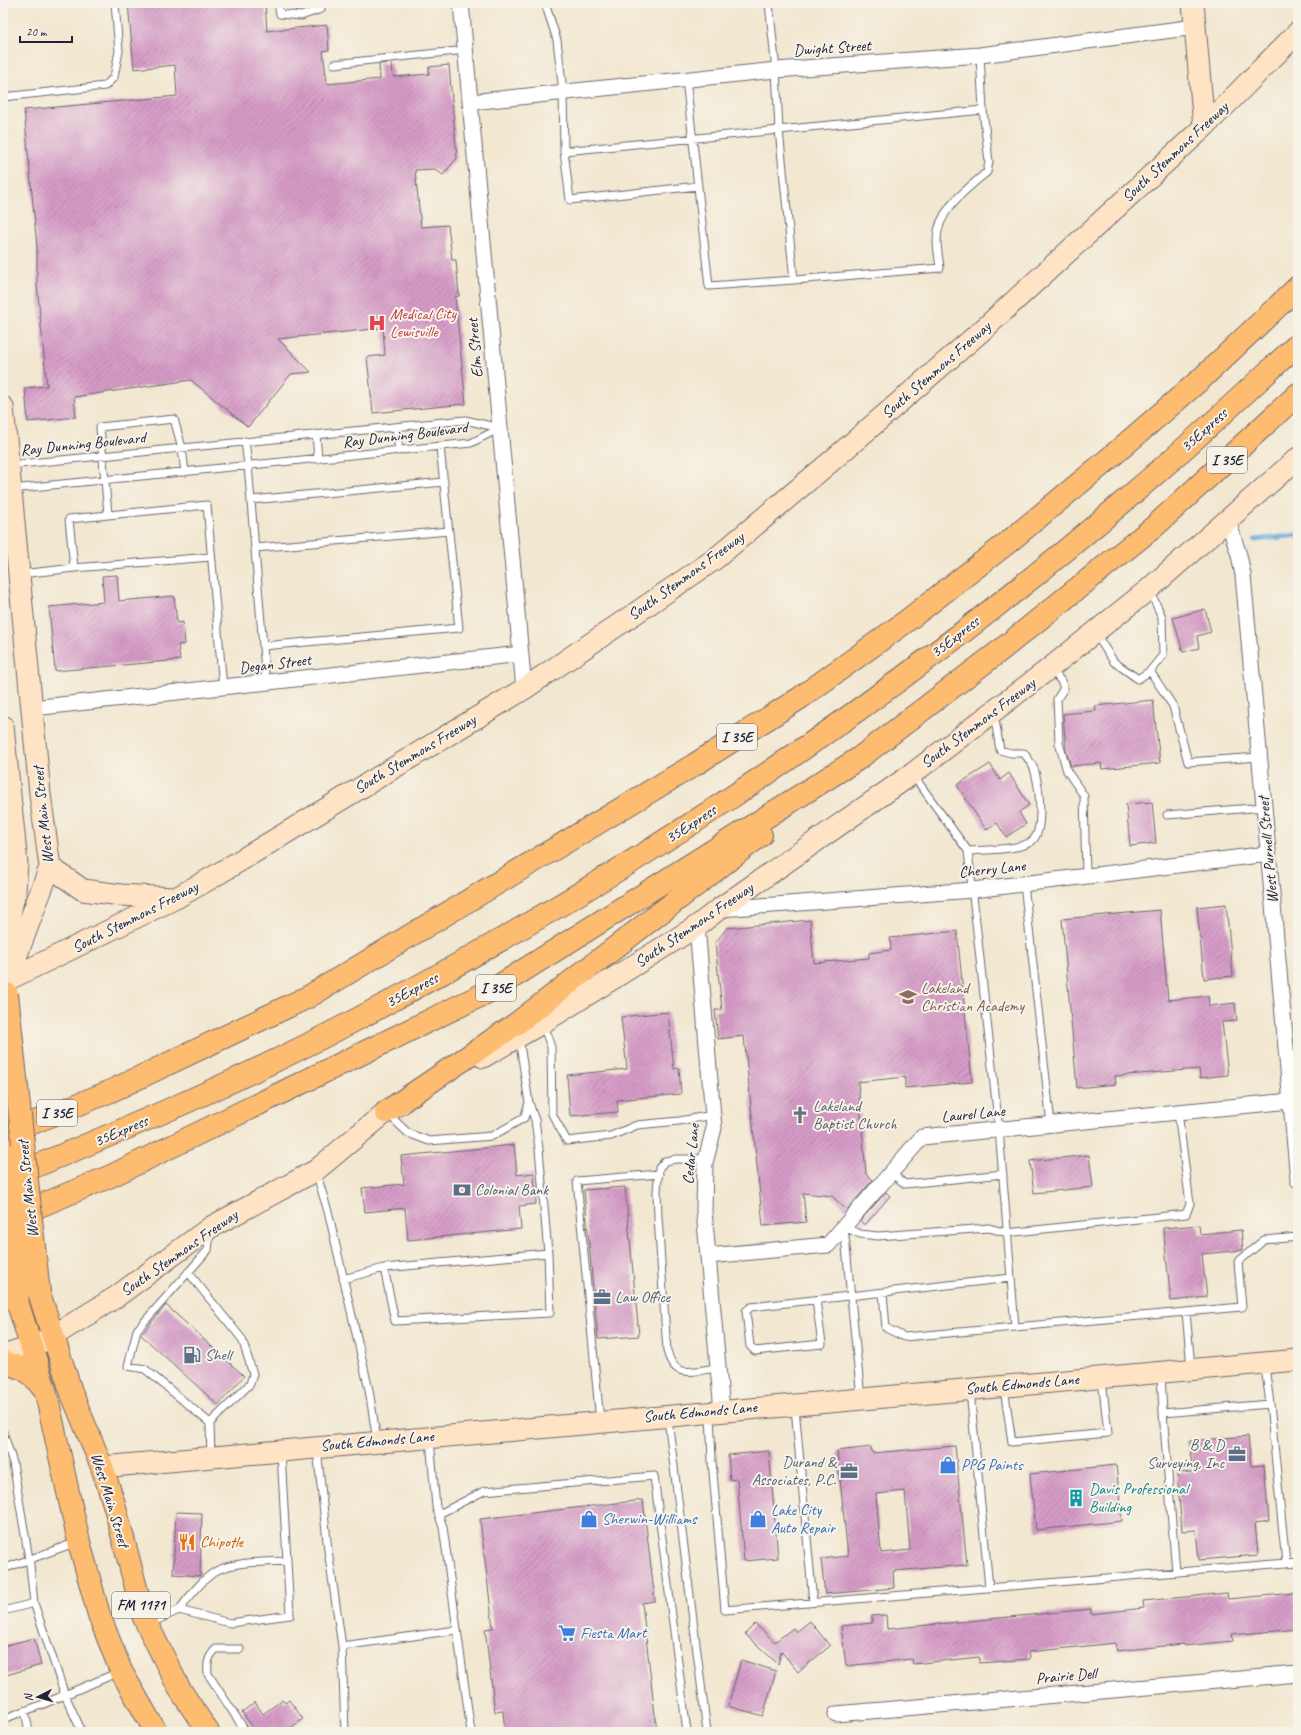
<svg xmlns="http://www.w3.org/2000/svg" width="1301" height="1735" viewBox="0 0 1301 1735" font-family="Caveat,sans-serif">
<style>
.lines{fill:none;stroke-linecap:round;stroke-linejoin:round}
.stream{stroke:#5da7d5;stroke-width:5}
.building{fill:url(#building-hatch);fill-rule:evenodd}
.lane-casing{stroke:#6b676f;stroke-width:9}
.street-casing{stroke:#6b676f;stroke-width:17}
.secondary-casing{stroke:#6b676f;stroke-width:23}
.primary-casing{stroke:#6b676f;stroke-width:24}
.highway-casing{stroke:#6b676f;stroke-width:24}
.lane{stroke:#fff;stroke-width:7}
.street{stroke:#fff;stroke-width:15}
.secondary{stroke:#fee4c5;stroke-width:21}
.primary{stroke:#fdbc6f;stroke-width:22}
.highway{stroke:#fdbc6f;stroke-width:22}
.primary-bridge-casing{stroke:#6b676f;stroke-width:24;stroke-linecap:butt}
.primary-bridge{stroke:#fdbc6f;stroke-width:22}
.labels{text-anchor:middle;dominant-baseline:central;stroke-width:4;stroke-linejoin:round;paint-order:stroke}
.shield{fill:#f7f3e8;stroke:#62616f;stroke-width:1}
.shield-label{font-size:15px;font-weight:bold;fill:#22223b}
.street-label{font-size:16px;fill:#22223b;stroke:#f7f3e8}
.health-label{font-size:16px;fill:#be3a42;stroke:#f7f3e8;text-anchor:start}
.education-label{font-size:16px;fill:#785e54;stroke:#f7f3e8;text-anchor:start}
.worship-label{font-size:16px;fill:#5b616d;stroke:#f7f3e8;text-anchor:start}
.service-label{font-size:16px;fill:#4e5e75;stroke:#f7f3e8;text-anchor:start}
.shop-label{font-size:16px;fill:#366cbe;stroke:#f7f3e8;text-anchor:start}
.culture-label{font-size:16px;fill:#0d838f;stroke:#f7f3e8;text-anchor:start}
.food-label{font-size:16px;fill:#c56008;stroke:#f7f3e8;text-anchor:start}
</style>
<defs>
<pattern id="building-hatch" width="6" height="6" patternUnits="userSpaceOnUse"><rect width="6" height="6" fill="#d69bc7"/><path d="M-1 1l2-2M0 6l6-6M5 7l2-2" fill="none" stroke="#ad7ea3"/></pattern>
</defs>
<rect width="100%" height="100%" fill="#f7f3e8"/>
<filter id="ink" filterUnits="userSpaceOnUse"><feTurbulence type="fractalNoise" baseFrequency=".025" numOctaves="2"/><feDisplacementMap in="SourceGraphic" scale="8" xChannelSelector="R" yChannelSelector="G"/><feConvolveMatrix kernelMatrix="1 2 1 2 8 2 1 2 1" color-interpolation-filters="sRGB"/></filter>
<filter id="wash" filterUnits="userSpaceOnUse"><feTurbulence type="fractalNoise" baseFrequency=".012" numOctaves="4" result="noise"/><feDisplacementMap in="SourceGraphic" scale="16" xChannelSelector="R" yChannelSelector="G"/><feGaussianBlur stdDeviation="0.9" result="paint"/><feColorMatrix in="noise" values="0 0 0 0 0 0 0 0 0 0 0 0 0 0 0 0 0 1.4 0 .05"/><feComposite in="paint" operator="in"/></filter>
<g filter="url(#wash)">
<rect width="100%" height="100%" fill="#f2e7d0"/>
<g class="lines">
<path class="stream" d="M1255,540L1298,535"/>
</g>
<g id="blocks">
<path class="building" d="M128,3H265L267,31L327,25L329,50L323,51L327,84L380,79L379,64L392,63L393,77L429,74V67L449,65L457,158L443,175L435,169L415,170L421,227L448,225L452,260H456L459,296L455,297L466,404L373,413L367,357L385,355L383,328L278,339L311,372L291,374L248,427L191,380L74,397L76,417L28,422L25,388L47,386L37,285V247L24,110L177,96L175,65L134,69Z
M117,575L119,601L174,596L177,623L183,622L185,644L178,645L180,660L55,671L49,607L104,602L102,576Z
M1205,609L1211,632L1197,636L1199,648L1183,652L1173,618Z
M1153,700L1160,763L1102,769L1101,763L1071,766L1066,750L1063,714L1096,711L1095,706Z
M990,764L1000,780L1009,773L1029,805L1019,812L1026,824L1006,837L997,823L986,830L957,785Z
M1152,802L1156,843L1130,846L1126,804Z
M1226,904L1233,976L1204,979L1197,907Z
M1160,910L1168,1000L1208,996L1209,1006L1235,1003L1237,1021L1222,1022L1228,1075L1200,1078L1199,1069L1115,1076L1116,1084L1077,1088L1062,919Z
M810,920L814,963L869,958V953L891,950L890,938L957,931L972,1082L905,1088V1077L858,1082L866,1174L873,1180L847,1210L832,1196L803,1193L806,1222L763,1226L744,1036L718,1039L715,1010H722L715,943L727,928Z
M668,1012L674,1069L679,1068L681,1094L617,1100L618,1112L570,1116L567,1075L627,1069L621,1017Z
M514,1145L517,1175L534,1173L536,1204L519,1206L521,1229L408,1240L405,1208L365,1212L362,1188L404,1184L401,1156Z
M1089,1155L1093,1187L1034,1193L1030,1161Z
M625,1187L639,1336L598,1339L584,1190Z
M886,1192L890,1196L865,1225L860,1221Z
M1199,1225L1200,1234L1241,1230L1243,1250L1202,1254L1207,1297L1171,1301L1163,1228Z
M166,1305L244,1376L218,1405L141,1335Z
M1248,1436L1251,1466L1264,1465L1269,1521L1255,1523L1258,1555L1199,1560L1196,1530L1182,1531L1177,1473L1192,1472L1190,1441Z
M955,1446L967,1565L893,1571L894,1588L825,1594L821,1559L848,1556L837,1451L871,1447L872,1453ZM905,1491L910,1550L881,1553L876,1494Z
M769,1451L778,1558L744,1561L737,1479L730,1480L728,1455Z
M1116,1465L1122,1521L1036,1530L1030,1474Z
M643,1500L655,1601L642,1603L657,1732H505L503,1711L495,1712L485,1629L493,1628L480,1519Z
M176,1512L202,1513L200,1576L173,1574Z
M1227,1593L1228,1599L1295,1593L1298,1629L1231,1635L1232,1641L1184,1646L1183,1644L1117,1651L1116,1643L1029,1652L1030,1659L980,1663L979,1657L913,1664L912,1659L846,1666L841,1626L872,1623V1616L886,1615L887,1629L1091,1609V1614L1144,1608L1143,1601Z
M810,1621L830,1646L798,1672L781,1651L778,1664L745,1634L755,1624L775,1642L793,1628L796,1632Z
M34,1638L41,1665L3,1676V1646Z
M741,1660L776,1671L763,1716L728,1706Z
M282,1700L285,1703L289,1700L303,1719L285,1732H256L242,1712L255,1702L263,1714Z"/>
</g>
</g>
<g filter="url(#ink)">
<use href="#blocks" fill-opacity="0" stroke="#6b676f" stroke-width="1"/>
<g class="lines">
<g class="lane-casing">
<path id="lane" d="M278,3L280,14L301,16L321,9L320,3
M545,3L557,40L563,92L564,151L779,130L776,70L769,3
M980,55L983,110L779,130L794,280L940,268C939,259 937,249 937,240C937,210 967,189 987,172L989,162L983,110
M334,64L466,50
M686,79L709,286L794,280
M3,97L105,86L114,77L119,51L115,3
M564,151L570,200L698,186
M396,427L399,451
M316,434L318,459
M245,441L248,465L266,683
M10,465L465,420L500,428
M12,489L471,443L500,428
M251,500L444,482
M108,514L100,427L174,419L182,448L185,472
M255,548L449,531
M74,568L211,557
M21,574L74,568L69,519L207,505L223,688
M1095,633L1114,662L1138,679L1150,671L1163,655L1162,617L1150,591
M263,646L459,628L440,447
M1051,669L1061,681L1064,688L1057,699L1059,743L1067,771L1084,796L1086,876
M1150,671L1173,706L1188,762L1259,757
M1167,815L1264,807
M968,851C983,850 1021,850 1032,841C1045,830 1039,787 1035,772C1034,766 1028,759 1024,753H1011L1000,750L994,714
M1024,884L1051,1124
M543,1025L551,1047L552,1114L567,1141L611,1136L637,1125L679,1121L713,1115
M519,1038L529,1103L535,1120L539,1149L548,1253
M388,1114L408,1133L429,1141L492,1136L524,1118L529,1103
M706,1159H676L665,1161L659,1168L657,1191L658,1217L667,1351C675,1381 693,1370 718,1368
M316,1172L329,1215L369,1390L377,1441
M891,1173L905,1184L1003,1174
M210,1232L208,1250L137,1330L128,1366L145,1369L210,1423L211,1456
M188,1272L242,1339L253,1374L250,1384L210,1423
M1011,1278L1015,1327L1242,1307L1238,1262L1264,1240L1298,1237
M343,1279L384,1268L548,1253L550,1313L395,1321L384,1268
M883,1293L886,1328L904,1337L1015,1327
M816,1300L822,1344L755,1351L750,1346L746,1311L751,1307L1011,1278L999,1129L968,851L913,775
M1186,1312L1191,1367
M1161,1374L1163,1413L1270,1404L1265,1366
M1004,1388L1012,1442L1108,1433L1102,1379
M970,1391L989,1587
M861,1398L844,1227L860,1234L878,1236L989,1228L1007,1233L1186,1214L1190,1204L1178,1112
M1270,1404L1286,1563
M795,1408L813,1602
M1163,1413L1176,1572
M710,1414L712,1461L725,1610L1298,1562
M668,1419L707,1732
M600,1421L577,1181L659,1174
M3,1432L13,1463L30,1565L34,1603L65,1695L82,1732
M430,1440L436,1507L443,1527L471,1732
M317,1449L328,1550L342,1646L456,1630
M439,1514L484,1491L654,1476L687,1732
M3,1569L77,1542
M179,1610C189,1597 200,1582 213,1573C229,1561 267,1562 287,1561
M3,1611L34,1603
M149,1624L179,1610L230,1623L290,1615L281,1453
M342,1646L345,1732
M240,1649H216C208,1657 207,1663 208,1674L246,1732
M25,1711L29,1732
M3,1719L41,1705L119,1672"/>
</g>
<g class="street-casing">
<path id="street" d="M461,3L524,689
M471,102L776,70L980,55L1195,27
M1228,521L1239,555L1243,575L1298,1180
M33,708L521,654
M720,909L973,890L1268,854
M697,926L714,1128L705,1163L704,1211L722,1411
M708,1256L828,1245L922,1137L1291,1101
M836,1714L1298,1674"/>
</g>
<g class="secondary-casing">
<path id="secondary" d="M1193,3L1204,127
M3,407L40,794L50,867L7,981
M3,726L17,864L15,892L3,944
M50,867L83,890L121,895L173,898
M3,982L176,898L213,877L524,689L715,559L835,458L986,327L1204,127L1298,32
M483,1057L542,1023L697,926L719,909L912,774L1050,668L1149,589L1298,458
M3,1356L31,1347L53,1336L116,1297L211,1227L315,1171L386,1112L402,1103
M102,1467L1298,1360"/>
</g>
<g class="primary-casing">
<path id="primary" d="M39,1293L72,1394L102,1467L114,1504L144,1618L179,1688L208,1732
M18,1304L46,1393L79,1542L99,1615L121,1671L156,1732
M3,1362C23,1368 30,1370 42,1387"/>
</g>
<g class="highway-casing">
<path id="highway" d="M386,1112L516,1024L761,835
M3,1135L111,1091L308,997L694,765L800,698L904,623L1006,544L1105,462L1201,379L1298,287
M9,1177C124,1130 238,1082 348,1024C630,876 897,698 1137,490C1192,443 1245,393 1298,344
M13,1217L111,1176L494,989L858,759L1001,650L1155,526L1298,394"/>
</g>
<use href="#lane" class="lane"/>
<use href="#street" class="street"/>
<use href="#secondary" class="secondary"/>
<use href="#primary" class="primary"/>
<use href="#highway" class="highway"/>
<g class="primary-bridge-casing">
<path id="primary-bridge" d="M7,994L39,1293
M3,1151L18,1304"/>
</g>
<use href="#primary-bridge" class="primary-bridge"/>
</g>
</g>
<defs>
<g id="hospital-bare" transform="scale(1.38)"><path d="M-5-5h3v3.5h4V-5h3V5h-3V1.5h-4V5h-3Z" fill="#e0444e" stroke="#f7f3e8" stroke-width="2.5" paint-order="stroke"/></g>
<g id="school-bare" transform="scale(1.38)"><path d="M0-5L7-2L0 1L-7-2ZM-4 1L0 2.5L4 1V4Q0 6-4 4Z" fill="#8d6e63" stroke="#f7f3e8" stroke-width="2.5" paint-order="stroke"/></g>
<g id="church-bare" transform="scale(1.38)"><path d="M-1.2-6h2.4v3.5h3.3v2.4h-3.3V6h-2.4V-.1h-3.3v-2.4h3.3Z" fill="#6b7280" stroke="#f7f3e8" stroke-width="2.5" paint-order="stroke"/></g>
<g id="bank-bare" transform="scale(1.38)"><path d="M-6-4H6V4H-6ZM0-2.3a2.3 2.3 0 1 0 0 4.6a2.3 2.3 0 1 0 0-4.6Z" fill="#5c6f8a" stroke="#f7f3e8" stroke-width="2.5" paint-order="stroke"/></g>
<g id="office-bare" transform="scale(1.38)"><path d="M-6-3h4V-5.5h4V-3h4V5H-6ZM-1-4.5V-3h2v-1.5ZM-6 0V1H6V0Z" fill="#5c6f8a" stroke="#f7f3e8" stroke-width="2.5" paint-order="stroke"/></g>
<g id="fuel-bare" transform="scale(1.38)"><path d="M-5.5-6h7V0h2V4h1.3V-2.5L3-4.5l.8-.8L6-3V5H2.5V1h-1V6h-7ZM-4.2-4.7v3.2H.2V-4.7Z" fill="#5c6f8a" stroke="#f7f3e8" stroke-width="2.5" paint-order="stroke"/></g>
<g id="shop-bare" transform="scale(1.38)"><path d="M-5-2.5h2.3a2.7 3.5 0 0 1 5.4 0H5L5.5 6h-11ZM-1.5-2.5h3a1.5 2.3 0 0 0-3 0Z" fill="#3f7fe0" stroke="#f7f3e8" stroke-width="2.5" paint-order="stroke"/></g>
<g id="building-bare" transform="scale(1.38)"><path d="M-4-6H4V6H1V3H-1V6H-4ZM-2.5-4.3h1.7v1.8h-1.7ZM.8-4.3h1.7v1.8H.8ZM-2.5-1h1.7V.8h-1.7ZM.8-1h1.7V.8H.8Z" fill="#0f9aa8" stroke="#f7f3e8" stroke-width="2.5" paint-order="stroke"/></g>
<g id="restaurant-bare" transform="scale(1.38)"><path d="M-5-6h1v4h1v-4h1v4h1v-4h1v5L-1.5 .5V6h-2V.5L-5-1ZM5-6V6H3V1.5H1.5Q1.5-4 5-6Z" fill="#e8710a" stroke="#f7f3e8" stroke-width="2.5" paint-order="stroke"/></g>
<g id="supermarket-bare" transform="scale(1.38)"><path d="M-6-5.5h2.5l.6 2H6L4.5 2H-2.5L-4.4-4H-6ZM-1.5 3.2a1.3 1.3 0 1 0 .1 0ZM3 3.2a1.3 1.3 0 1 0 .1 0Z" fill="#3f7fe0" stroke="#f7f3e8" stroke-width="2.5" paint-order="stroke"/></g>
</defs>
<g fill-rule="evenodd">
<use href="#hospital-bare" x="377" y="323"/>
<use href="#school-bare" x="908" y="997"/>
<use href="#church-bare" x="800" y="1115"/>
<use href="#bank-bare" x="462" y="1190"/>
<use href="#office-bare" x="602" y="1297"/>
<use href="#fuel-bare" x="192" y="1355"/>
<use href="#office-bare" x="1237" y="1454"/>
<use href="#shop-bare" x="948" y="1465"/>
<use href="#office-bare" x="849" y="1471"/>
<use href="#building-bare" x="1076" y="1498"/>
<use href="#shop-bare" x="589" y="1519"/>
<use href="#shop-bare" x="758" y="1519"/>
<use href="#restaurant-bare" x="187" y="1542"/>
<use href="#supermarket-bare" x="567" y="1633"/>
</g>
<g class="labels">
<g class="shield">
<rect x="1207" y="447" width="40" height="26" rx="3"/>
<rect x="717" y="724" width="40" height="26" rx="3"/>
<rect x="476" y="975" width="40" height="26" rx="3"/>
<rect x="37" y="1100" width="40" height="26" rx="3"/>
<rect x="112" y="1592" width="58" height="26" rx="3"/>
</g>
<g class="shield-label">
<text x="1227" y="460">I 35E</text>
<text x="737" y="737">I 35E</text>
<text x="496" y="988">I 35E</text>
<text x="57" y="1113">I 35E</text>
<text x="141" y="1605">FM 1171</text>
</g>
<g class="street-label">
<text transform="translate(832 48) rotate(-4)">Dwight Street</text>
<text transform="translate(1175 152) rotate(-43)">South Stemmons Freeway</text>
<text transform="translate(475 348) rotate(-95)">Elm Street</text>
<text transform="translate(936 370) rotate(-41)">South Stemmons Freeway</text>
<text transform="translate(1204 430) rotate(-42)">35Express</text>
<text transform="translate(405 435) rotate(-7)">Ray Dunning Boulevard</text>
<text transform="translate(83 444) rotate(-6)">Ray Dunning Boulevard</text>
<text transform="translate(686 576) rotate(-36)">South Stemmons Freeway</text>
<text transform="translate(955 637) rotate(-38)">35Express</text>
<text transform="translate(275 664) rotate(-7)">Degan Street</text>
<text transform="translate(978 723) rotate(-37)">South Stemmons Freeway</text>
<text transform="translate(415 754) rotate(-31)">South Stemmons Freeway</text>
<text transform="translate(43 815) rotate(-96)">West Main Street</text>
<text transform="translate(691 824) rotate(-33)">35Express</text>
<text transform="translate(1268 850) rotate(-95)">West Purnell Street</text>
<text transform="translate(992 869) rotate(-6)">Cherry Lane</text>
<text transform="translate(135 917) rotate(-27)">South Stemmons Freeway</text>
<text transform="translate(694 925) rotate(-34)">South Stemmons Freeway</text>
<text transform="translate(412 990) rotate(-28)">35Express</text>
<text transform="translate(973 1114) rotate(-6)">Laurel Lane</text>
<text transform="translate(121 1131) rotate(-23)">35Express</text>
<text transform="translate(691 1154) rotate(-84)">Cedar Lane</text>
<text transform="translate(28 1189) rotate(-96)">West Main Street</text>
<text transform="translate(179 1253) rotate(-35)">South Stemmons Freeway</text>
<text transform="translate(1022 1384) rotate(-5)">South Edmonds Lane</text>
<text transform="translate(700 1412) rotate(-5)">South Edmonds Lane</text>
<text transform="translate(377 1441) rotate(-5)">South Edmonds Lane</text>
<text transform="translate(110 1500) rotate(73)">West Main Street</text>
<text transform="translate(1066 1676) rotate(-5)">Prairie Dell</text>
</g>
<g class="health-label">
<text x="390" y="314">Medical City<tspan x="390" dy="18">Lewisville</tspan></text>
</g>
<g class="education-label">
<text x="921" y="988">Lakeland<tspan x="921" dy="18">Christian Academy</tspan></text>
</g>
<g class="worship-label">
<text x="813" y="1106">Lakeland<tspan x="813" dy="18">Baptist Church</tspan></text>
</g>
<g class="service-label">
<text x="475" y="1190">Colonial Bank</text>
<text x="615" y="1297">Law Office</text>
<text x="205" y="1355">Shell</text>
<text x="1224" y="1445" text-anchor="end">B &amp; D<tspan x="1224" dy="18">Surveying, Inc</tspan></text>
<text x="836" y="1462" text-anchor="end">Durand &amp;<tspan x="836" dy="18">Associates, P.C.</tspan></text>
</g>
<g class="shop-label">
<text x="961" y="1465">PPG Paints</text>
<text x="771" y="1510">Lake City<tspan x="771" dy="18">Auto Repair</tspan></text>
<text x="602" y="1519">Sherwin-Williams</text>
<text x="580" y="1633">Fiesta Mart</text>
</g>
<g class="culture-label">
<text x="1089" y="1489">Davis Professional<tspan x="1089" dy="18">Building</tspan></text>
</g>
<g class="food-label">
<text x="200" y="1542">Chipotle</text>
</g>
</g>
<rect width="1301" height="1735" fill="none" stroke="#f7f3e8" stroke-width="16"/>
<g transform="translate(38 1697) rotate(264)" stroke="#f7f3e8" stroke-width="3" paint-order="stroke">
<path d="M0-3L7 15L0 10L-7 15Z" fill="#22223b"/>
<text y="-6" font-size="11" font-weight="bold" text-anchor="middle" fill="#22223b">N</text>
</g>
<path d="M20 36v6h52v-6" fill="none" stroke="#22223b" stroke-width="2"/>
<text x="26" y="36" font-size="12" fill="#22223b" stroke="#f7f3e8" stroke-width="3" paint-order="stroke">20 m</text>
</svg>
